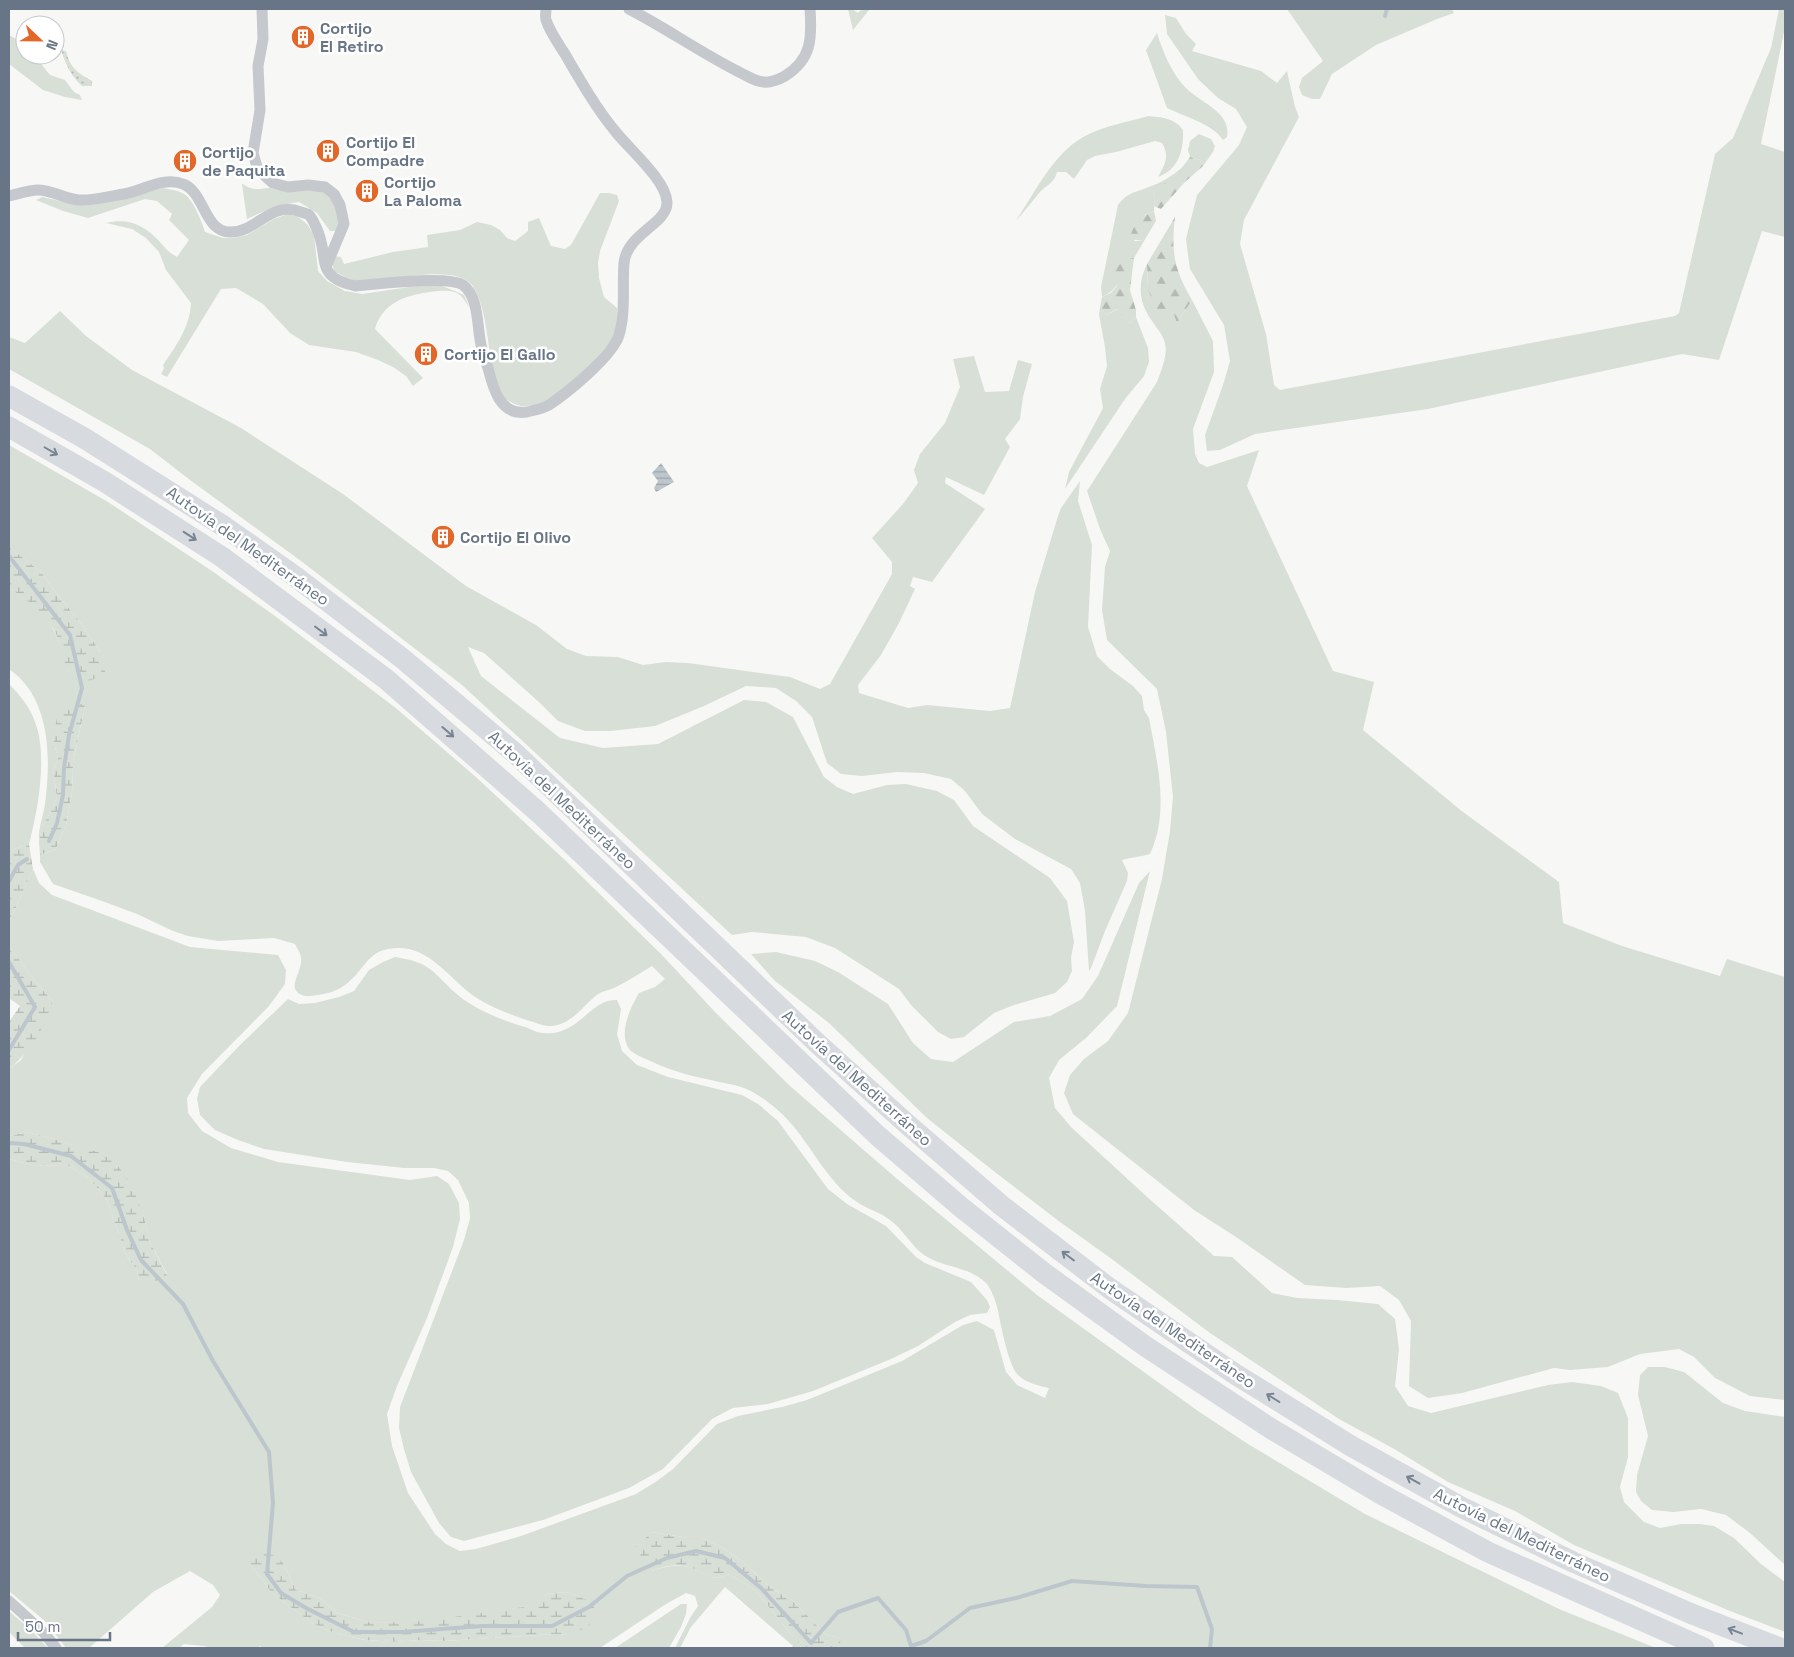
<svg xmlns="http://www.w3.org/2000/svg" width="1794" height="1657" viewBox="0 0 1794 1657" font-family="'Space Grotesk',sans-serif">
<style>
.grass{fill:#d8dfd6;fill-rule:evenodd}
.forest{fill:url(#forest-firs)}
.wetland{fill:url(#wetland-marsh)}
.garden{fill:url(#garden-dots)}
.water{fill:url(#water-rules)}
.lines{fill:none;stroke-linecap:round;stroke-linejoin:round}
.stream{stroke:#bdc6cc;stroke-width:4}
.street{stroke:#c5c8cc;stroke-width:11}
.highway{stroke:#d7dadf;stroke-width:21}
.oneway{stroke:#788493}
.labels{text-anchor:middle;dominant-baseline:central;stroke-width:5;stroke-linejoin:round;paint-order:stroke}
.poi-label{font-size:16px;font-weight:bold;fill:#677586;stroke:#fff;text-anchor:start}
.street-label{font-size:16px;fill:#677586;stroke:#fff}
</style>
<defs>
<pattern id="forest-firs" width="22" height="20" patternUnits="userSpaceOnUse" patternTransform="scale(1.25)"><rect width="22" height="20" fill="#d8dfd6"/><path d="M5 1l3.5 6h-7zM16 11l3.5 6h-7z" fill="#b3b9b3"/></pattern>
<pattern id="wetland-marsh" width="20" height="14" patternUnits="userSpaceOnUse" patternTransform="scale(1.25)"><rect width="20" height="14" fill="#d8dfd6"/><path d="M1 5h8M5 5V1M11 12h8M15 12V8" fill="none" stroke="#b3b9b3"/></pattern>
<pattern id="garden-dots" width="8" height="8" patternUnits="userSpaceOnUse" patternTransform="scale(1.25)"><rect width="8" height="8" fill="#d8dfd6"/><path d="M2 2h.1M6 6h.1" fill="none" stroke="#b3b9b3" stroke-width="1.8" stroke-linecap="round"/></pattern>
<pattern id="water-rules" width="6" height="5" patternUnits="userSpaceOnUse" patternTransform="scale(1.25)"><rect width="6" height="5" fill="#bdc6cc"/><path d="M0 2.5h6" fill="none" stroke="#9da5ab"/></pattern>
</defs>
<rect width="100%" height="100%" fill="#f7f8f5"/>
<path class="grass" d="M848,9H852L858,13L862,9L869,10L853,30Z
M1287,9H1452L1454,13L1437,19L1376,45L1332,74L1320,99H1312L1302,95L1299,87L1302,78L1323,61Z
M1779,9H1785V27L1761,144L1785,152V237L1762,231L1719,360L1682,354L1428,409L1255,434L1220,450L1207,451L1205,435L1223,385L1230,361L1224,325L1190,269L1186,239L1197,195L1239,145L1247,127L1236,109L1218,98L1198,79L1167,34L1165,15L1176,18L1186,34L1196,44L1192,51L1261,71L1277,83L1287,71L1295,107L1299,117L1244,220L1240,244L1266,334L1274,385L1280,390L1675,316L1679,313L1715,154L1733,138L1771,48Z
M1157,33C1163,52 1171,72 1185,87C1200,103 1232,112 1227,137L1223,140C1213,124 1183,116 1167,108L1146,50Z
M9,35L25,44V55H34L50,75L65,80L74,92L80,95L82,100L65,97L43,90L9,64Z
M1148,116C1161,117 1175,118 1183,130C1184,151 1178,170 1158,177C1165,164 1170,156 1162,143L1155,141L1116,152L1095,156L1087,160L1074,179L1066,172H1057C1054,184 1046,185 1039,193C1031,203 1023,213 1015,222C1035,193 1053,153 1085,136C1104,126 1128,122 1148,116Z
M1199,134L1211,139L1215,146L1213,152L1203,166L1200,160L1190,157L1188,150L1190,141Z
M1181,169L1166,184L1153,191L1155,197L1154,211L1145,215L1134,241H1144L1134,258L1126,259C1120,277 1120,289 1102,297L1101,287L1118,205C1128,192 1134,193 1149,187C1161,183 1171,176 1181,169Z
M242,184H243C252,191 258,189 269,188C275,188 281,191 288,191C311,192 330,182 337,212C339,219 340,226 335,231H330L317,213L299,202L275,206L247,219Z
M164,188C171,190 178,190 184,194C193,199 202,222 205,232L223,238H234L247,235L274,219L288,214L297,216L307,224L314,235L318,271L327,281L345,291L362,294L416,286L440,285L464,295L470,308C465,302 462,294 454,292C442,288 407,295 396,302C386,307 377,319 375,329L423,378L413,386L406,376L393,367L378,360L356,352L309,345L290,333L263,304L236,288L221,289L167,377L161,374L164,368L163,365C176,346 190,327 191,303L166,270L159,252L146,238L132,229L106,223C128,218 143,224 159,241C164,247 169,253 177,257L189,240L169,220L172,214L157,201L145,199L88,218L63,211L36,200L42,197L60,201Z
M600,193H609L617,195L619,201L600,251L598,263L599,278L604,297L617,308C617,317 617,330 613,338C610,343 604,349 601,353C584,373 551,408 523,406C517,406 510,401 505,399C502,392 498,385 496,378C486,349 489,315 474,288C458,260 384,284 359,281C350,280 342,275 334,271L332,262L333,256L341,257L344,264L393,252L428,247L427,235L460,230L477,222L491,225L500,230L507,238L515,241L528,231V222L539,218L551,246L565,249L571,245Z
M1147,264L1148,289L1174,315L1177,323L1192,300L1213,341L1214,372L1193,429L1195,454L1199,463L1207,467L1259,450L1247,486L1333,671L1374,682L1363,730L1463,812L1559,882L1563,923L1622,946L1720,976L1727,959L1785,977V1400L1750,1396L1715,1378L1694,1357L1679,1349L1640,1354L1608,1367L1570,1370L1554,1368L1462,1393L1428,1398L1409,1386L1411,1321L1399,1300L1380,1286L1346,1288L1305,1285L1236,1237L1194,1210L1073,1114L1064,1093L1070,1075L1084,1059L1108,1041L1128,1013L1162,879L1170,831L1173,797L1166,732L1157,689L1107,640L1102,610L1105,567L1110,551L1100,529L1087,491L1157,382C1161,371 1168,355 1165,343C1162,332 1152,323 1147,313C1138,297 1139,280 1147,264Z
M1100,307L1106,315L1118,309L1130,323L1136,317L1148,348L1149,362L1144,376L1125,399L1065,489L1069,472L1103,408L1100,389L1107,366L1105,347L1099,315Z
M60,311L86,336L132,370L241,428L343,494L466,586L536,625L567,649L586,656L618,657L643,665L666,662L688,663L790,677L820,689L830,684L892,574V562L872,538L903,504L918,483L914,470L920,454L945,423L960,387L953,359L974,356L985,392L1009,391L1018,360L1032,364L1023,397L1020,419L1005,439L1010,447L984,495L946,477L945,483L985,509L932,582L913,577L910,586L915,589L899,623L881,655L858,685L859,693L908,708L927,705L990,711L1010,708L1035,592L1058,516L1061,508L1080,481L1078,501L1092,545L1088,627L1097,656L1110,669L1133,686L1142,696L1144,710L1149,718C1157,762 1170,811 1150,854C1141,857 1132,857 1122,860L1128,873L1127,881L1105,931L1091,968L1089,971L1085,911L1080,883L1071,869L1015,839L982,814L965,791L951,779L924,773L897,772L862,776L841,774L827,763L812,717L796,701L776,688L746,686L704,706L655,726L611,731H585L558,721L540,703L484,653L468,647L481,676L560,738L603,748L658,744L744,700L766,702L793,717L824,777L837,787L853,794L887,785L906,784L937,791L954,800L973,826L1050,878L1067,901L1074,942L1071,958L1072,971L1067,982L1055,993L1014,1005L994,1013L964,1037L951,1039L938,1032L912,1006L899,989L835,948L806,937L752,932L732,935L462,685L301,561L190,480L150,449L9,369V337L25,343Z
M9,445L108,502L212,571L275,616L397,709L477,778L567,862L662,955L715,1012L790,1086L896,1178L1037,1295L1198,1411L1248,1444L1365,1514L1559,1609L1656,1648H838L841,1638L826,1635L792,1600L781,1594L769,1586L742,1561L723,1548L702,1538H689L652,1532L635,1548L641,1553L652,1571C662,1567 673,1565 684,1566C703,1568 709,1585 729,1574L755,1590L801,1646L800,1648H791L793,1646L725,1587L691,1627L680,1648H675L690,1618L698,1606L695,1596L686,1593L666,1604L600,1648H263L260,1646L258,1648H211L204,1646L184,1644L179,1648H162L212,1607L220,1595L213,1585L190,1571L153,1592L89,1648H66L46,1622L9,1591V1159L32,1165L69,1166L89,1178L107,1200L126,1255L137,1270L139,1281L167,1274L149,1240L144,1216L73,1145L28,1132L9,1136V1069L21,1060L53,1001L38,985L9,946V923L33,869L39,883L52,895L190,947L278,955L286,970L285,984L269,1006L202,1074L187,1098L188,1113L202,1131L231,1148L278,1162L410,1180L437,1176L449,1184L459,1203L460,1219L453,1247L427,1318L397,1386L387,1414L392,1446L408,1493L435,1534L446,1544L460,1551L476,1549L521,1536L636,1494L657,1481L673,1469L717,1424L738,1416L782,1407L807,1400L902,1361L963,1325L977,1321L994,1330L1006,1372L1017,1385L1045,1398L1049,1388C1039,1386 1026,1383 1018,1375C1008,1365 1001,1325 998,1311C996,1302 992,1290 986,1283C969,1266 943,1268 924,1255C911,1246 903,1229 890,1220C880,1212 867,1209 857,1202C824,1180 810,1140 781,1113C771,1104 757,1093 744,1088C734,1084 721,1083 711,1080C689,1076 666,1069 646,1059C641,1057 634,1054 630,1050C617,1034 631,1007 639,993L655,987L665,979L652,966C640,973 628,981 616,987C610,990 603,991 598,994C583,1005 573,1024 552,1026C545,1027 537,1023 530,1021C511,1015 487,1006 471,994C449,977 429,948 399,948C366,948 367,969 345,985C337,991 327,994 317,995C312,996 307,997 302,995C285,989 303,971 301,958C301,954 297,948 295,944L274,938L218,941L188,936L173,931L137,914L102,901L53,884L40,862V855L56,849L66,825L72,793L73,762L85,706L53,737L58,760L53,770L57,797L50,813L42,827L39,842C38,828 43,817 45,804C51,758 51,698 9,669V588C49,612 57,629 69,673L105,659L81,623L57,594L41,572L9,547ZM250,1564L284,1565L296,1590L320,1598L337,1613L372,1623L426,1622L532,1606L546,1594L566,1592L585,1599L568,1635L553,1634L444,1641L419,1640L396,1642L365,1640L351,1637L329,1631L312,1623L272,1593Z
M9,684C20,695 30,707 35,722C48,755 38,810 29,844L14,849L9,855Z
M1150,871L1117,1006L1086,1038L1059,1060L1049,1078L1055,1108L1071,1127L1145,1195L1214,1256L1232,1257L1272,1293L1297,1298L1337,1300L1378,1304L1395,1319L1399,1349L1395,1386L1408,1406L1431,1413L1548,1385L1572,1382L1601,1386L1618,1393L1628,1418V1457L1620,1487L1624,1502L1644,1522L1660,1528L1681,1524H1699L1714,1526L1734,1538L1761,1564L1785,1582V1632L1730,1611L1574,1545L1515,1511L1448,1482L1396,1450L1339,1419L1210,1333L1109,1257L1060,1222L991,1169L927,1118L829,1023L775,981L751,954L776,952L815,961L838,972L888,1004L913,1043L931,1059L953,1062L1014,1022L1050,1016L1082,999L1098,976L1139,883Z
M395,957C434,963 432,973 459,996C478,1011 502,1020 525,1027C531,1029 537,1033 543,1033C579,1037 590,998 617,1000L621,1009L617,1034L622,1051L637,1065L668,1077L742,1095L758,1104L778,1121L828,1189L847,1204L886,1226L916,1257L925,1263L971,1282L987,1300L990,1307L987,1313L970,1315L955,1322L918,1346L891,1359L813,1391L768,1404L733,1408L725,1412L712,1419L663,1469L629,1488L543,1520L464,1541L451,1537L439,1523L411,1472L404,1449L399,1428L400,1407L464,1240L470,1218L469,1203L458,1180L448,1171L434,1168H404L347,1162L264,1149L238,1140L215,1130L200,1115L197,1099L200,1087L240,1045L288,999L299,1004L315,1003L339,997L354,991L369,970L383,962Z
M1648,1367H1665L1684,1372L1723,1403L1745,1411L1785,1417V1565L1750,1533L1726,1515L1701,1509L1673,1512L1652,1510L1641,1501L1636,1492L1637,1475L1648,1436L1638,1395L1640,1375Z
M681,1604H687L686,1614L681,1627L669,1648H615Z
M9,1611L31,1630L48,1648H25L9,1632Z"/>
<path class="forest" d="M1190,157L1200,160L1203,166L1184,183L1161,209L1154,206L1155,197L1153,191C1169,182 1179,172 1190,157Z
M1154,211L1156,221L1144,241L1130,239C1134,223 1139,218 1154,211Z
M1175,217C1171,252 1174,269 1192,300L1177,323L1174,315L1156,309L1148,289L1147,264Z
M1134,258L1130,290L1136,310V317L1130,323L1120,314L1117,309L1106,315L1100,307L1102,297L1111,293L1117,286L1113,282L1115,268L1126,259Z"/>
<path class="wetland" d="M9,547L41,572L57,594L81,623L105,659V674C96,678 85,685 75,680C65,674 61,641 54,630C43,612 27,599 9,588Z
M74,701L85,706L73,762L72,793L66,825L56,849L40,855L39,842L42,827L50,813L57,797L53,770L58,760L53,737L57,718L65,705Z
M29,844L33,869L9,923V855L14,849Z
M9,946L38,985L53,1001C43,1030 33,1049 9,1069V1022L20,1006L9,998Z
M28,1132L98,1152L115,1162L132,1186L144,1216L149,1240L167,1275C159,1281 150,1284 139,1281L137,1270L126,1255L107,1200L89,1178L69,1166L32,1165L9,1159V1136Z
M652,1532L689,1538H702L723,1548L742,1561L769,1586L781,1594L792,1600L826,1635L842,1638L838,1648H800L801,1646L755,1590L729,1574C708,1585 703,1568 684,1566C673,1564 662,1567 652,1571L638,1562L641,1553L634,1548Z
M259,1552L277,1556L284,1565L296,1590L320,1598L337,1613L372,1623L426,1621L531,1606L546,1594L566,1592L585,1599L594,1607L589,1627L568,1635L553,1634L444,1641L419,1640L396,1642L366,1640L351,1637L329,1631L312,1623L272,1593L250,1564Z"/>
<path class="garden" d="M61,50L66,51C69,67 79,74 92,81V86H82C71,76 66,65 61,50Z"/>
<path class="water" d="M661,463L674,482L656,492L654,488L658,481L652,473Z"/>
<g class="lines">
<path class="stream" d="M1385,16L1387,9
M9,556L70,635L82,688L69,735L64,768L63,795L57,823L49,841
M9,881L18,865L27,859
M9,962L35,1007L9,1050
M9,1143L24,1144L71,1156L112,1188L127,1230L141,1260L183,1304L213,1361L269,1452L273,1503L267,1574L281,1593L306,1608L354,1632H402L482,1626H552L589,1607L627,1576L667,1558L696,1551L725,1558L761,1588L811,1643L838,1612L878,1598L906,1630L911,1646L926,1641L970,1608L1016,1598L1072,1581L1146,1586L1197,1587L1212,1629L1210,1648"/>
<path class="street" d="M262,9L263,39L258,66L260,110L253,153L257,167L265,176L273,183L288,187L308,185L325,187L334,194L340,205L344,224L326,267
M629,9C666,28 701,53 739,72C746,75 755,82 764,82C770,83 780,79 785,76C812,59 812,38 810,9
M9,196C18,194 29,190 38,190C52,190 65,199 79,200C91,201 111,196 124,194C142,191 164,176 183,184C205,192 204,233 231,232C257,232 271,200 301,212C301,212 307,214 308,214C312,217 314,223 316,227C331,257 312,277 356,286C377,284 448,275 463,285C478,296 477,322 480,339C481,349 485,359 488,368C493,388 500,416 527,412C534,410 542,409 549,405C567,393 613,356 619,335C626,312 622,286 624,263C627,233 668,224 667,202C666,180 629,149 615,131C596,108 580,80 565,54C558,43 550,32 546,20C545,17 546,12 546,9
M9,1601L44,1633L56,1648"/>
<path class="highway" d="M9,396L84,438L225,527L296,577L403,659L516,754L817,1043L907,1124L1002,1206L1109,1288L1235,1374L1351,1446L1461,1507L1573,1562L1692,1614L1780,1648
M9,427L105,482L222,557L386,679L538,812L878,1136L962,1208L1044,1273L1145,1346L1270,1428L1381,1494L1488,1552L1704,1648"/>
</g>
<defs><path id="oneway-shaft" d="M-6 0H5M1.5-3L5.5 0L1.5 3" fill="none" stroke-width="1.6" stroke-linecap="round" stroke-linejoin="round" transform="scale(1.25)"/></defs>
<g class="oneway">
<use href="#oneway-shaft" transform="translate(51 451) rotate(30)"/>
<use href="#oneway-shaft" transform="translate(190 536) rotate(33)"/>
<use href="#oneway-shaft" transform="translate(321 631) rotate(37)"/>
<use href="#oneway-shaft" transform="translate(448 732) rotate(41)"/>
<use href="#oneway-shaft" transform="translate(1068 1256) rotate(-143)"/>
<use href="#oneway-shaft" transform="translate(1273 1398) rotate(-148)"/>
<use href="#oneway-shaft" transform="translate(1413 1480) rotate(-151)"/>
<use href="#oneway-shaft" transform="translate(1735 1631) rotate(-159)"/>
</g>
<defs>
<g id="building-disc" transform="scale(1.25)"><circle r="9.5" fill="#e2682a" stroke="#fff"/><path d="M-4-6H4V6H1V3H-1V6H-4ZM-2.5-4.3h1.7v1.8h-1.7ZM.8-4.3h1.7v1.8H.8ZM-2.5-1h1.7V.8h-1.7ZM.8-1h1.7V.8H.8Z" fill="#fff"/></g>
</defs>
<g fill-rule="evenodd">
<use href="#building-disc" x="303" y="37"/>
<use href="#building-disc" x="328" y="151"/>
<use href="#building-disc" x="185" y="161"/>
<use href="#building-disc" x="367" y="191"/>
<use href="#building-disc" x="426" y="354"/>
<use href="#building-disc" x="443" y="537"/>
</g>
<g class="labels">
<g class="poi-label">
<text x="320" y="28">Cortijo<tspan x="320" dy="18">El Retiro</tspan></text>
<text x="346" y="142">Cortijo El<tspan x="346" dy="18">Compadre</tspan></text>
<text x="202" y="152">Cortijo<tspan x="202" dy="18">de Paquita</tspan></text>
<text x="384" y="182">Cortijo<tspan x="384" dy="18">La Paloma</tspan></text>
<text x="444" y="354">Cortijo El Gallo</text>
<text x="460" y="537">Cortijo El Olivo</text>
</g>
<g class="street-label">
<text transform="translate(248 546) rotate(35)">Autovía del Mediterráneo</text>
<text transform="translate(562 800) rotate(43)">Autovía del Mediterráneo</text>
<text transform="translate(857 1078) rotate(42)">Autovía del Mediterráneo</text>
<text transform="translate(1173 1330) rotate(34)">Autovía del Mediterráneo</text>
<text transform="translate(1522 1535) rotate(26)">Autovía del Mediterráneo</text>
</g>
</g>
<rect width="1794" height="1657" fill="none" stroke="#677586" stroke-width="20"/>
<g transform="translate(40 40) rotate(112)"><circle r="24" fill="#ffffff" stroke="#c2c8cf"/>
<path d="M0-4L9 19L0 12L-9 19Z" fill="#e2682a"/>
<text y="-8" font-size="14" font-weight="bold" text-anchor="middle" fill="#677586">N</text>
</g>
<path d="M18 1632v8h92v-8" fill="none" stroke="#677586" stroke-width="2.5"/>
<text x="25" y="1632" font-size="15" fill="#677586" stroke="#ffffff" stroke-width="4" paint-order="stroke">50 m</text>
</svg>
